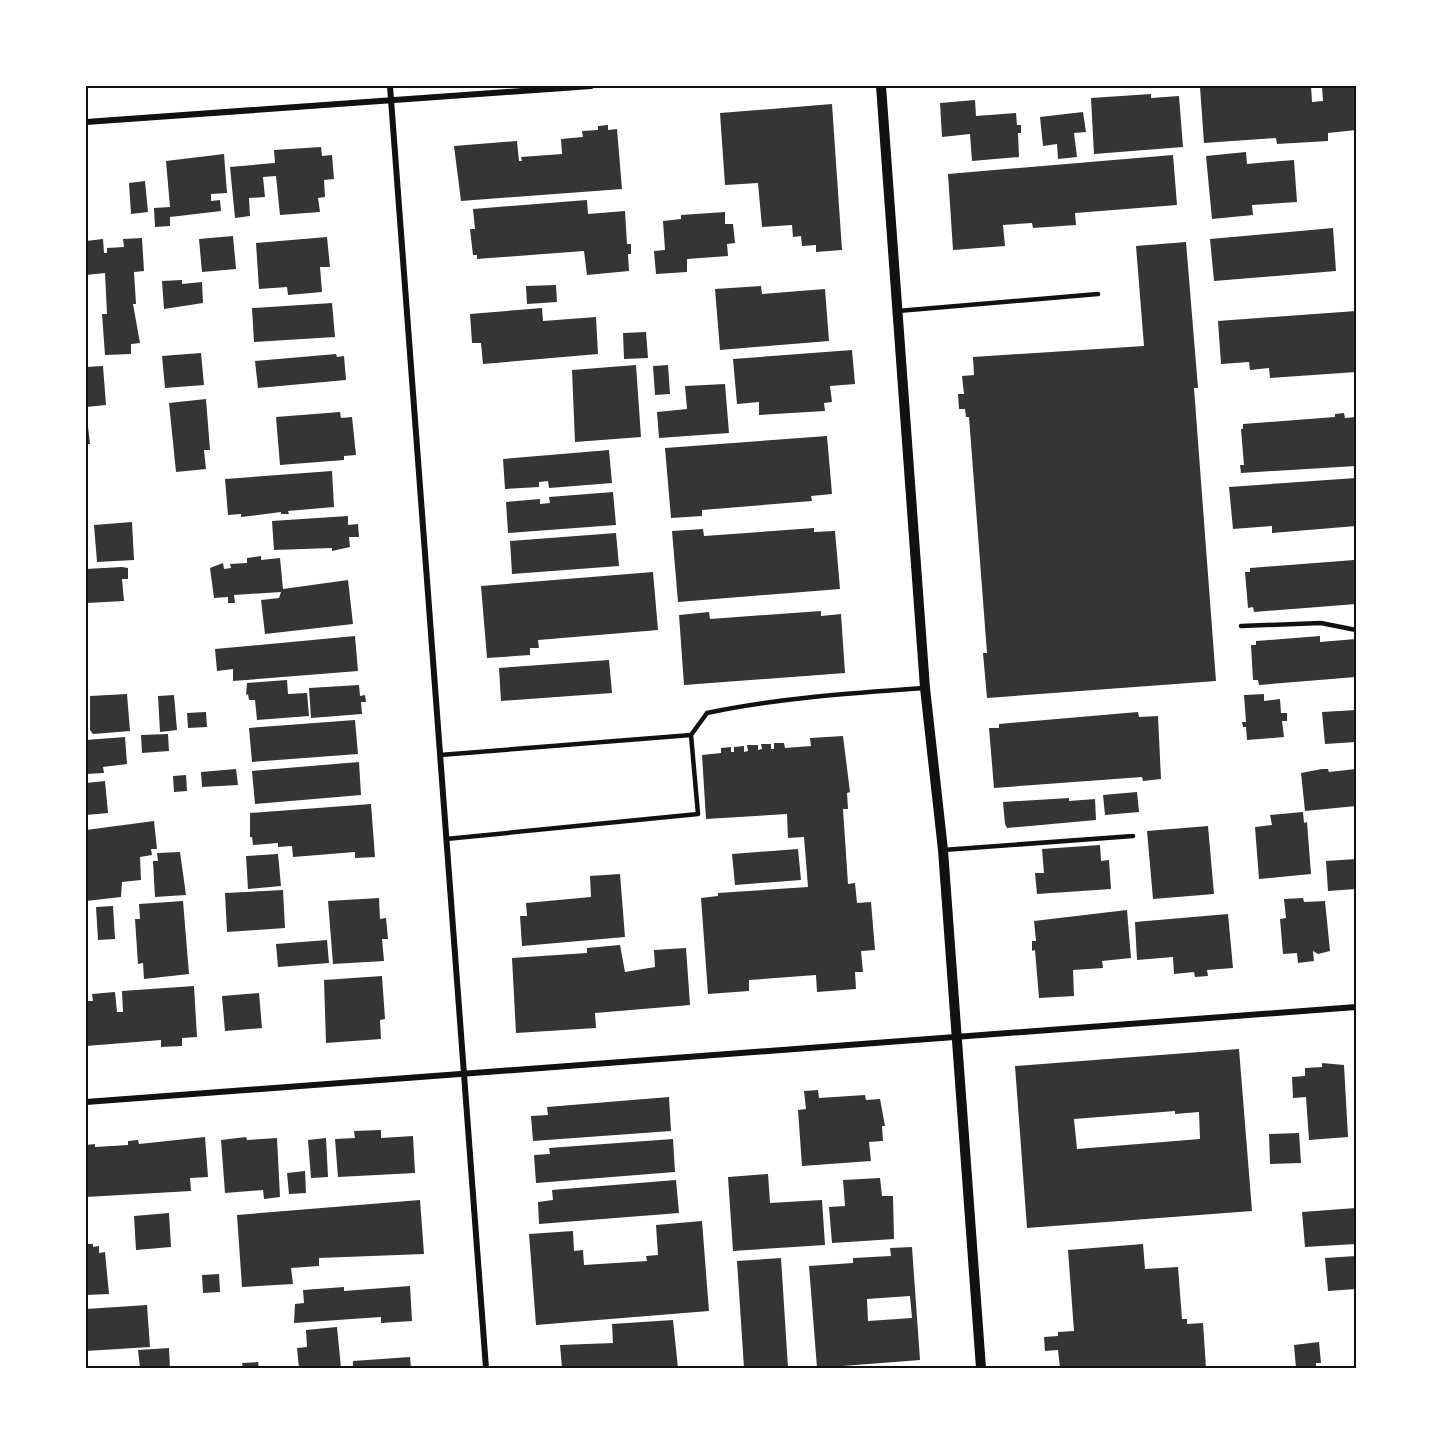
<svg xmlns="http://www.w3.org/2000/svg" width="1442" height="1454" viewBox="0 0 1442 1454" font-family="Arial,sans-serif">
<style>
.building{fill:#353535;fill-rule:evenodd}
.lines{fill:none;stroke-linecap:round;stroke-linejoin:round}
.service{stroke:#111;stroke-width:4.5}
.minor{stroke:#111;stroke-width:6}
.tertiary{stroke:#111;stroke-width:10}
.neatline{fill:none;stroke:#111;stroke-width:2}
</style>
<rect width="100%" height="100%" fill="#fff"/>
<path class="building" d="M1224,86H1311L1312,102L1323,101L1322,87L1356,86V130L1328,133V141L1277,144L1276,138L1204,143L1200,87Z
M1151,94V98L1179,96L1183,147L1094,154L1091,98Z
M975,100L976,116L1016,113L1017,125H1021V133H1018L1019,157L972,161L970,134L942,137L940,103Z
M832,104L842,250L816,252V245L802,246L801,236L793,237L792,225L762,227L758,183L725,185L720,113Z
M1083,112L1086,132L1074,133L1077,157L1058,159L1057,144L1043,146L1040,117Z
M608,125V130L617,129L622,189L461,201L454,146L517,141L519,161H522L521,157L562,154L561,139L583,137L582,131L598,130V126Z
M321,147L322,156L332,155L334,179L324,180L325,197L318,198L320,212L280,215L276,176L263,177L265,197L249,198L250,216L235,218L230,167L275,163L274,150Z
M1246,152L1247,164L1294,160L1297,202L1252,205L1253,215L1212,219L1206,156Z
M224,154L227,193L211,194V201L220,200L221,211L170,217V226L155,227L154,208L170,207L166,161Z
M1173,155L1177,205L1075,213L1076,225L1033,228L1032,223L1003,225L1005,246L953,250L948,174Z
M145,181L148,212L131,214L129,183Z
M587,200L588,214L625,211L627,244H631V254H628L629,271L587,275L584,251L477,259V255H473L470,229H475L473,209Z
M725,212V224H733L735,243L727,244L728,256L687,259V272L656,274L654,251L665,250L663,221L681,219V215Z
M1333,228L1336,271L1214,281L1210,239Z
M233,236L236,269L202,272L199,239Z
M327,237L330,267H320L322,292L288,295L287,287L259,289L256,243Z
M142,238L144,271L134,272L136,304H133L140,343L131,344V354L105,355L102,314H107L105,273L86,275V241L103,239L104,253H107V248L124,247L123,239Z
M1186,242L1198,388H1194L1216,681L987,698L983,653H987L969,417H966L965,409H959L958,394H964L962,376L974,375L973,357L1144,346L1136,246Z
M182,280V284L202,282L203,303L164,309L162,281Z
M556,285L557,302L527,304L526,286Z
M761,286L762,294L825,289L829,341L720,350L715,289Z
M332,303L335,337L254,342L252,308Z
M542,308L543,321L596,317L598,354L483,364L481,343H472L470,314Z
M1356,311V372L1270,378L1269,368L1250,370L1249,362L1221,364L1218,321Z
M646,332L648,358L624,359L623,333Z
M852,350L855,384L830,386L832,402L824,403L825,411L759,415V402L737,404L733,359Z
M201,353L204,385L165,388L162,356Z
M336,354L337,357L344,356L346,380L258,388L255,361Z
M636,365L641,437L575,442L572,370Z
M668,365L670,394L655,395L653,366Z
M103,366L106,405L86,407V367Z
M725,384L729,433L659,438L657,412L687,409L685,386Z
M206,399L210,450H204L206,469L176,472L169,403Z
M86,409L90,444H86Z
M340,412L341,418L352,417L356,455L344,456V460L280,465L276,417Z
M1344,413L1345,418L1356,417V466L1241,473L1240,465H1244L1241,429H1243V424L1335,417V414Z
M827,436L832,494L811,496L812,501L702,510V516L671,518L665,448Z
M609,450L612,483L549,488L548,481L539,482V487L505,489L503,459Z
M332,471L334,507L288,511L289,514H281V512L241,517V514L228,515L225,479Z
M1356,478V526L1272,533V526L1233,529L1229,487Z
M613,492L616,525L508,533L506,502L540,499V504L550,503L549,497Z
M348,516V525L358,524L359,537H349L350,547L332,551V548L274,550L272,521Z
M132,522L134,560L97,562L94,525Z
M814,528V532L835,531L840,589L678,602L672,531L703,529L704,536Z
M616,533L619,566L512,574L510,541Z
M261,556V560L280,558L283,589L348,580L353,624L265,634L261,600L279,598L281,592L234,595L235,603H228V597L214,598L210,568L223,563L224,569L231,568L230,564L247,563V558Z
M1354,560L1356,564V604L1254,612L1253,607L1248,608L1245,572H1250V568Z
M122,567L128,568V579H122L124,601L87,603L86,569Z
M653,572L658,630L538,640L539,648H530V655L487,658L481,586Z
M821,611V616L841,614L845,673L684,685L679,615L709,612L710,619Z
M355,636L358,671L233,681V669L217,671L215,649Z
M1320,636V642L1356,639V677L1259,685L1258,680H1253L1251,645H1256V641Z
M609,660L612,693L501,701L499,668Z
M287,680L288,694L307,693L309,716L257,720L255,700H249L248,694L246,695L247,683Z
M359,685L360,696L365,695L366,702H361L362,714L311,718L309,688Z
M127,694L130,731L93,734L90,730V696Z
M1264,694V701L1280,699L1281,713H1287V721H1282L1284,737L1247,740L1246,727H1243L1242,722H1246L1244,695Z
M174,695L177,730L160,732L158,696Z
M1356,710V742L1325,744L1322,712Z
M206,712L207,727L188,728L187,713Z
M1138,712L1139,717L1158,716L1161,779L1143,781L1142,777L994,788L989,728H999V724Z
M355,720L358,754L252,762L249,728Z
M168,734L169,751L142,753L141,735Z
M843,736L850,792L847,793L848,809H843L848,884L855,883L857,903L871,902L875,950L861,951L863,972H855L856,989L817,992L816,975L749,980V991L708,994L701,898L718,896V893L808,887L804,837L788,838L787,814L706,819L702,755L721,753V748L731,747V752H734V747L744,746V752L748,751L747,745H758V750L762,749L761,744H771V749H774V743H784L785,748L811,746L810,738Z
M125,737L127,764L103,767L104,773L86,774V740Z
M359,762L361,795L255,804L252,771Z
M236,769L238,785L202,787L201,772Z
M1322,769H1328L1329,772L1356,769V806L1305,811L1301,773Z
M186,775L187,791L174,792L173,776Z
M105,781L108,813L86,815V783Z
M1137,792L1139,812L1105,815L1103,795Z
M1069,798V801L1095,799L1096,820L1007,828L1005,824L1003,802Z
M371,804L375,857L355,858V852L293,857L292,846L278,847V843L253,845L252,837H250V813Z
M1303,812L1304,823L1307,822L1311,874L1259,879L1255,827L1272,825L1270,815Z
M154,821L157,849H151L152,855L140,857L141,880L122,882L121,897L86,901V830Z
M1208,826L1214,894L1153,899L1147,831Z
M1100,845L1101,861L1109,860L1111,889L1037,894L1035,873H1044L1042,849Z
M798,849L801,880L735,885L732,854Z
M180,852L186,895L155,897L153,861H158L157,853Z
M278,854L281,886L248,889L246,856Z
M1356,859V889L1328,891L1326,861Z
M620,874L625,937L522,946L520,916H527L526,903L591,897L590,876Z
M283,890L285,928L227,932L225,893Z
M379,898L380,919L386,918L388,939H382L384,961L333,964L328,901Z
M1303,898L1304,902L1325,901L1330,951L1318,954L1313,951L1314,961L1298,963L1297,953L1283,954L1280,919L1286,918L1284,899Z
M183,901L189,974L144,979L143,963L138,964L135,919H140L139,904Z
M113,906L115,939L98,940L96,907Z
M1127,910L1131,958L1102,961L1103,968L1073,970L1074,996L1039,998L1035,950L1032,951V941H1036L1034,921Z
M1228,914L1233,968L1207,970L1208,976L1195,977L1194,972L1174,974L1173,957L1137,960L1135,922Z
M327,940L329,963L278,967L276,944Z
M620,945L625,972L655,967L654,950L686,948L690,1005L595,1013L596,1028L516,1033L512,958L587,953V948Z
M382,976L385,1019L380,1020L381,1039L326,1043L324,980Z
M194,986L197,1037L182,1038V1046L161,1047V1040L86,1046V1001H93L92,994L115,992L117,1012H123L122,991Z
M259,993L262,1028L225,1031L222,996Z
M1239,1049L1252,1211L1027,1228L1015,1066ZM1175,1111V1114L1199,1112L1200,1139L1077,1149L1074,1119Z
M1322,1063L1344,1065L1348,1137L1309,1140L1306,1097L1293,1098L1292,1077L1305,1076V1068L1322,1067Z
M818,1090L819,1098L865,1095L866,1100L880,1099L885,1126H882L883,1141L869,1142L871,1161L802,1166L798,1110L806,1109L804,1091Z
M669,1097L671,1131L533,1141L531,1116L548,1115L547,1107Z
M381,1130V1138L413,1136L415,1173L338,1177L335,1139L355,1138L354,1131Z
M1299,1133L1301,1163L1270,1164L1269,1134Z
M205,1137L208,1177L190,1178L191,1191L86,1197V1145L95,1144V1147L128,1145V1141L138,1140L139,1144Z
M246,1137L247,1140L277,1138L280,1197L264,1199L263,1190L225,1193L221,1140Z
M326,1138L328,1177L311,1178L308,1140Z
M673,1139L675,1172L536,1183L534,1155L550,1154L549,1148Z
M305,1171L306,1193L289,1194L287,1173Z
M768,1174L770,1203L822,1200L825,1245L733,1251L728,1177Z
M880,1178L882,1196H893L894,1239L832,1243L829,1207L845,1206L843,1180Z
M676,1180L679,1213L539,1224L538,1202L553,1200L552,1190Z
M420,1200L424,1254L319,1258V1266L291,1268L293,1284L242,1287L237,1215Z
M1356,1208V1244L1305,1247L1302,1212Z
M169,1213L171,1247L136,1250L134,1216Z
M702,1221L709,1311L536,1325L529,1234L573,1231L574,1251L583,1250L584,1265L647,1261L646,1256L658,1255L656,1225Z
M86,1244H93V1247L99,1246V1253L105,1252L109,1294L86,1295Z
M1143,1244L1145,1269L1178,1267L1182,1319H1187V1324L1203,1323L1206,1368H1060L1058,1350L1045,1351L1044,1337L1058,1336V1332L1074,1331L1068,1250Z
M912,1247L920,1360L817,1368L809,1266L853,1263V1258L891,1256L890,1248ZM910,1296L912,1318L868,1321L867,1299Z
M1356,1256V1289L1328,1291L1325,1258Z
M781,1258L788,1368H744L737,1261Z
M219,1274L220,1292L203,1293L202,1275Z
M410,1286L412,1321L381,1323V1317L294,1323L295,1304L304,1303L303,1290L344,1287V1291Z
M147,1305L150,1347L86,1351V1309Z
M673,1320L678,1368H562L560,1345L613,1343L612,1324Z
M337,1327L341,1368H299L297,1348L307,1347L306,1330Z
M1319,1342L1321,1363H1316V1368H1296L1294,1345Z
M169,1348L170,1368H140L138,1350Z
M410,1357L411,1368H353V1361Z
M258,1362L259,1368H243L242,1363Z"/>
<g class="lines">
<path class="service" d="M898,311L1098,294
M1241,626L1321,623L1356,630
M440,755L691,735
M446,839L698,814L691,735L707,713C779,698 851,693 924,688
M943,850L1133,836"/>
<path class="minor" d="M390,86L486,1368
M86,122L591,86
M86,1102L1356,1007"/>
<path class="tertiary" d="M881,86L925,688L943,850L981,1368"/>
</g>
<rect width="1442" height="1454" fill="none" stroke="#ffffff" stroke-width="174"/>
<rect x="87" y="87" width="1268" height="1280" class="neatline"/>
</svg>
